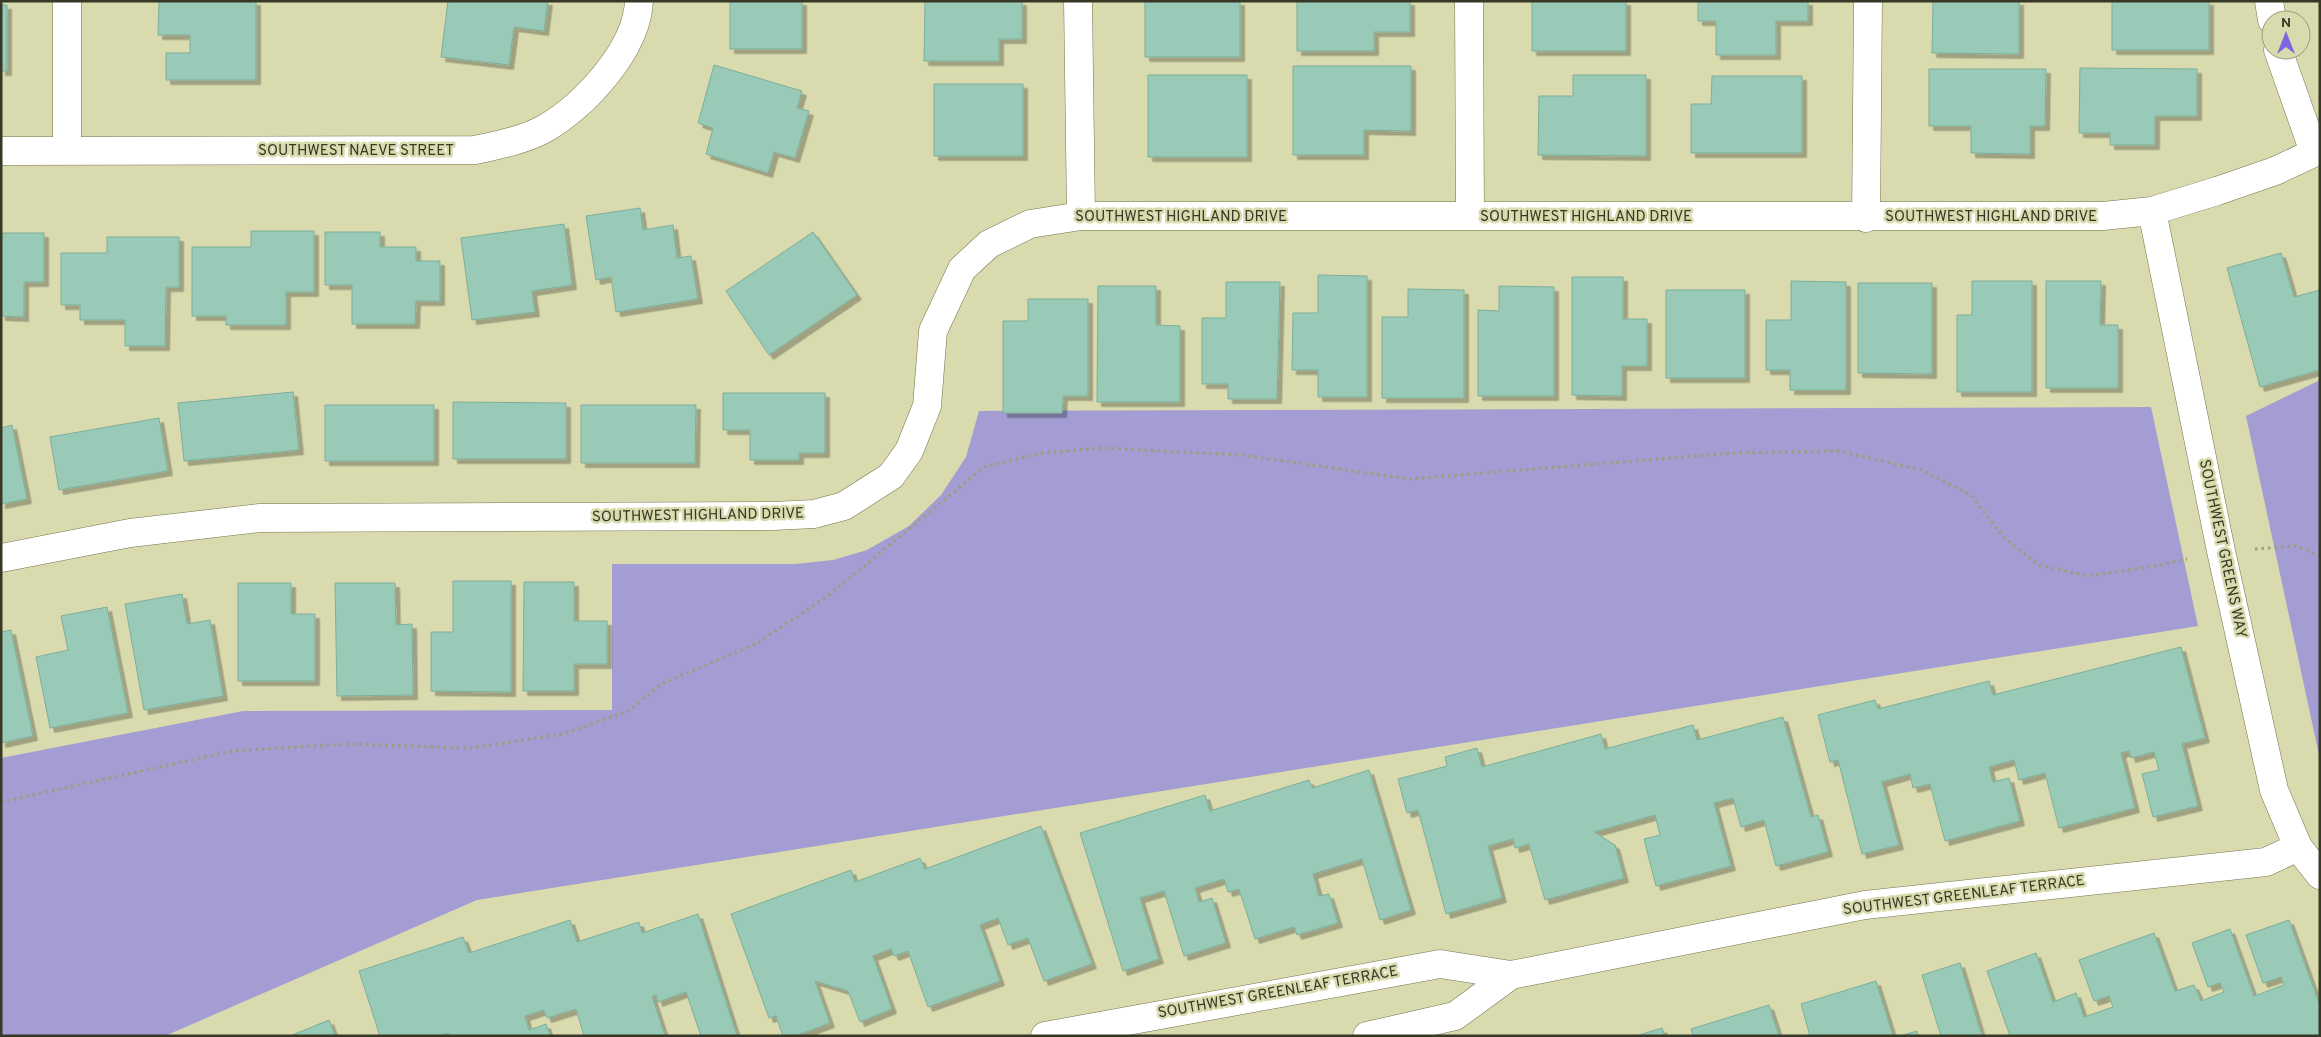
<svg xmlns="http://www.w3.org/2000/svg" width="2321" height="1037" viewBox="0 0 2321 1037" font-family="Overpass,sans-serif">
<style>
.green{fill:#a39dd3}
.building{fill:#98cab7;stroke:#7cae9b;filter:url(#shadow)}
.lines{fill:none;stroke-linecap:round;stroke-linejoin:round}
.minor-casing{stroke:#73744b;stroke-width:29}
.path{stroke:#9c9e7b;stroke-width:3;stroke-dasharray:2.5 4;stroke-linecap:butt}
.minor{stroke:#fff;stroke-width:28}
.labels{text-anchor:middle;dominant-baseline:central;stroke-width:5;stroke-linejoin:round;paint-order:stroke}
.street-label{font-size:15px;fill:#373826;stroke:#d9dbae}
</style>
<defs>
<filter id="shadow"><feDropShadow dx="4.5" dy="4.5" stdDeviation="0" flood-color="#0004"/></filter>
</defs>
<rect width="100%" height="100%" fill="#d9dbae"/>
<path class="green" d="M2320,380V755H2319L2246,416Z
M2151,407L2198,626L477,900L165,1036H1V758L243,711L612,710V564H796L833,560L867,550L909,526L941,495L966,457L979,411Z"/>
<path class="building" d="M159,1H256V80H166V53H190V35H158Z
M448,1H548L544,31L514,27L509,65L441,57Z
M730,1H802V49H730Z
M925,1H1022V39H999V61H924Z
M1145,1H1240V57H1145Z
M1297,1H1410V32H1374V51H1297Z
M1532,1H1626V51H1532Z
M1698,1H1808V21H1776V55H1716V21H1698Z
M1933,1H2019V54L1932,53Z
M2112,1H2209V50H2112Z
M1,5H7V71H1Z
M714,65L802,91L797,108L809,111L795,158L774,152L768,173L706,154L713,128L698,123Z
M1293,66H1411V131L1364,130V155H1293Z
M2080,68L2197,69V116H2155V145H2110V133H2079Z
M1929,69H2046L2045,126H2030V154L1971,153V126H1929Z
M1148,75H1247V157H1148Z
M1573,75H1646V156L1538,155L1539,96H1573Z
M1712,76H1802V153H1691V104H1711Z
M934,84H1023V156H934Z
M640,208L643,230L673,225L677,258L691,256L698,299L616,312L611,277L596,280L586,216Z
M564,224L572,285L532,291L535,312L472,320L461,238Z
M251,231H314V292H286V325H226V316H192V247H251Z
M325,232H380V247H416V261H440V301H416L415,324H352V285H325Z
M813,232L857,295L769,355L726,291Z
M1,233H44V282H24V317L1,316Z
M107,237H179V287H166L165,346H125V320H80V305H61V253H107Z
M2281,253L2294,297L2320,290V370L2260,387L2227,268Z
M1318,275L1367,276V397H1318V370H1292L1293,313H1318Z
M1572,277H1623V319H1647V366H1622V396L1572,395Z
M1791,281L1846,282V390H1790V370H1766V320H1791Z
M1972,281H2032V392H1957V315H1972Z
M2046,281H2101L2100,325H2118V388H2046Z
M1226,282H1280L1277,399H1228V384H1202V318H1226Z
M1858,283H1932V374L1858,373Z
M1098,286H1156V325L1180,326V402H1097Z
M1499,286L1554,287V396H1478V310L1499,311Z
M1408,289L1464,290V398H1382V317H1408Z
M1666,290H1745V378H1666Z
M1028,299H1088V396H1063L1062,413H1003V321H1028Z
M293,392L299,450L184,461L178,403Z
M723,393H825V453H799V460H750V430H723Z
M453,402L566,403V459H453Z
M325,405H434V461H325Z
M581,405H696L695,463H581Z
M159,418L168,471L59,490L50,437Z
M12,425L27,499L1,504V428Z
M453,581H511V692L431,691V632H453Z
M524,582H574V621H607V664H574V691H523Z
M238,583H291V614H315V681H238Z
M335,583H395L396,625L412,624L413,695L337,696Z
M182,594L187,624L210,620L223,696L144,710L125,604Z
M107,607L128,713L50,728L36,657L68,650L61,616Z
M11,630L33,736L1,743V632Z
M2181,647L2205,738L2182,744L2198,806L2153,817L2142,774L2159,770L2154,752L2131,758L2129,751L2121,753L2135,808L2059,828L2045,773L2019,780L2014,760L1989,767L1993,782L2009,778L2020,821L1945,841L1930,784L1913,788L1910,774L1882,782L1899,845L1862,854L1838,760L1830,762L1818,715L1875,700L1878,709L1989,681L1993,695Z
M1783,717L1811,817L1818,815L1828,852L1776,866L1764,820L1741,827L1733,798L1714,803L1731,866L1656,886L1644,839L1660,835L1655,815L1594,832L1615,845L1624,878L1545,900L1529,844L1515,848L1513,839L1488,846L1502,898L1446,914L1418,810L1407,813L1398,779L1447,766L1445,757L1477,748L1482,767L1601,734L1605,749L1693,725L1697,740Z
M1369,770L1411,910L1380,920L1362,859L1313,874L1319,896L1329,894L1338,923L1297,935L1294,927L1255,939L1239,889L1228,892L1224,879L1195,888L1199,902L1212,898L1226,943L1184,956L1164,891L1140,898L1159,959L1123,971L1080,833L1205,795L1210,811L1309,780L1312,788Z
M1041,826L1092,964L1044,981L1028,938L1008,945L998,918L980,925L1000,981L928,1007L908,951L894,956L891,949L873,956L892,1009L860,1022L848,991L815,981L830,1023L795,1036H783L776,1016L769,1018L731,914L851,870L855,882L920,858L925,869Z
M698,914L737,1036H701L686,992L658,1002L656,995L652,996L665,1036H584L576,1009L547,1018L544,1010L525,1016L529,1030L546,1024L550,1036H449L448,1033L439,1036H380L359,971L463,937L469,953L570,920L577,942L639,922L642,933Z
M2289,920L2320,1006V1036H2010L1987,971L2036,953L2053,1002L2076,993L2084,1017L2113,1007L2109,996L2094,1001L2079,960L2154,933L2175,991L2194,985L2201,1001L2224,992L2220,983L2208,987L2192,943L2230,929L2254,996L2284,985L2281,977L2263,983L2246,935Z
M1960,963L1982,1036H1941L1922,975Z
M1876,981L1893,1036H1810L1801,1004Z
M1769,1005L1779,1036H1693L1691,1029Z
M329,1020L335,1036H290Z
M1662,1028L1665,1036H1636Z
M1917,1031L1918,1036H1900Z"/>
<g class="lines">
<g class="minor-casing">
<path id="minor" d="M1078,1L1081,216
M1469,1L1470,216
M2269,1L2272,20
M2278,50L2314,152
M1,151L475,150C498,145 524,140 544,129C584,106 637,50 639,1
M67,151V1
M2152,211L2221,551L2274,790L2298,847L2320,875
M1866,218L1868,1
M1,558L130,533L260,518L773,516L814,514L844,506L891,476L909,451L927,406L933,331L962,269L989,244L1030,224L1081,216H2103L2152,211L2217,191L2275,171L2320,150
M1045,1036L1440,964L1511,975L1865,905L2266,862L2298,847
M1367,1036L1455,1016L1511,975"/>
</g>
<path class="path" d="M2255,549L2296,546L2320,556
M1,802L232,751L348,744L470,748L563,734L629,711L661,684L756,644L829,595L984,467L1042,453L1101,448L1241,455L1410,479L1734,453L1838,451L1922,470L1971,495L2003,537L2039,565L2088,576L2149,567L2187,559"/>
<use href="#minor" class="minor"/>
</g>
<g class="labels">
<g class="street-label">
<text x="356" y="151">SOUTHWEST NAEVE STREET</text>
<text x="1181" y="217">SOUTHWEST HIGHLAND DRIVE</text>
<text x="1586" y="217">SOUTHWEST HIGHLAND DRIVE</text>
<text x="1991" y="217">SOUTHWEST HIGHLAND DRIVE</text>
<text transform="translate(698 516) rotate(-1)">SOUTHWEST HIGHLAND DRIVE</text>
<text transform="translate(2222 549) rotate(78)">SOUTHWEST GREENS WAY</text>
<text transform="translate(1964 896) rotate(-7)">SOUTHWEST GREENLEAF TERRACE</text>
<text transform="translate(1278 993) rotate(-10)">SOUTHWEST GREENLEAF TERRACE</text>
</g>
</g>
<rect width="2321" height="1037" fill="none" stroke="#373826" stroke-width="5"/>
<g transform="translate(2286 35)"><circle r="24" fill="#d9dbae" stroke="#989a78"/>
<path d="M0-4L9 19L0 12L-9 19Z" fill="#7e65e0"/>
<text y="-8" font-size="14" font-weight="bold" text-anchor="middle" fill="#373826">N</text>
</g>
</svg>
